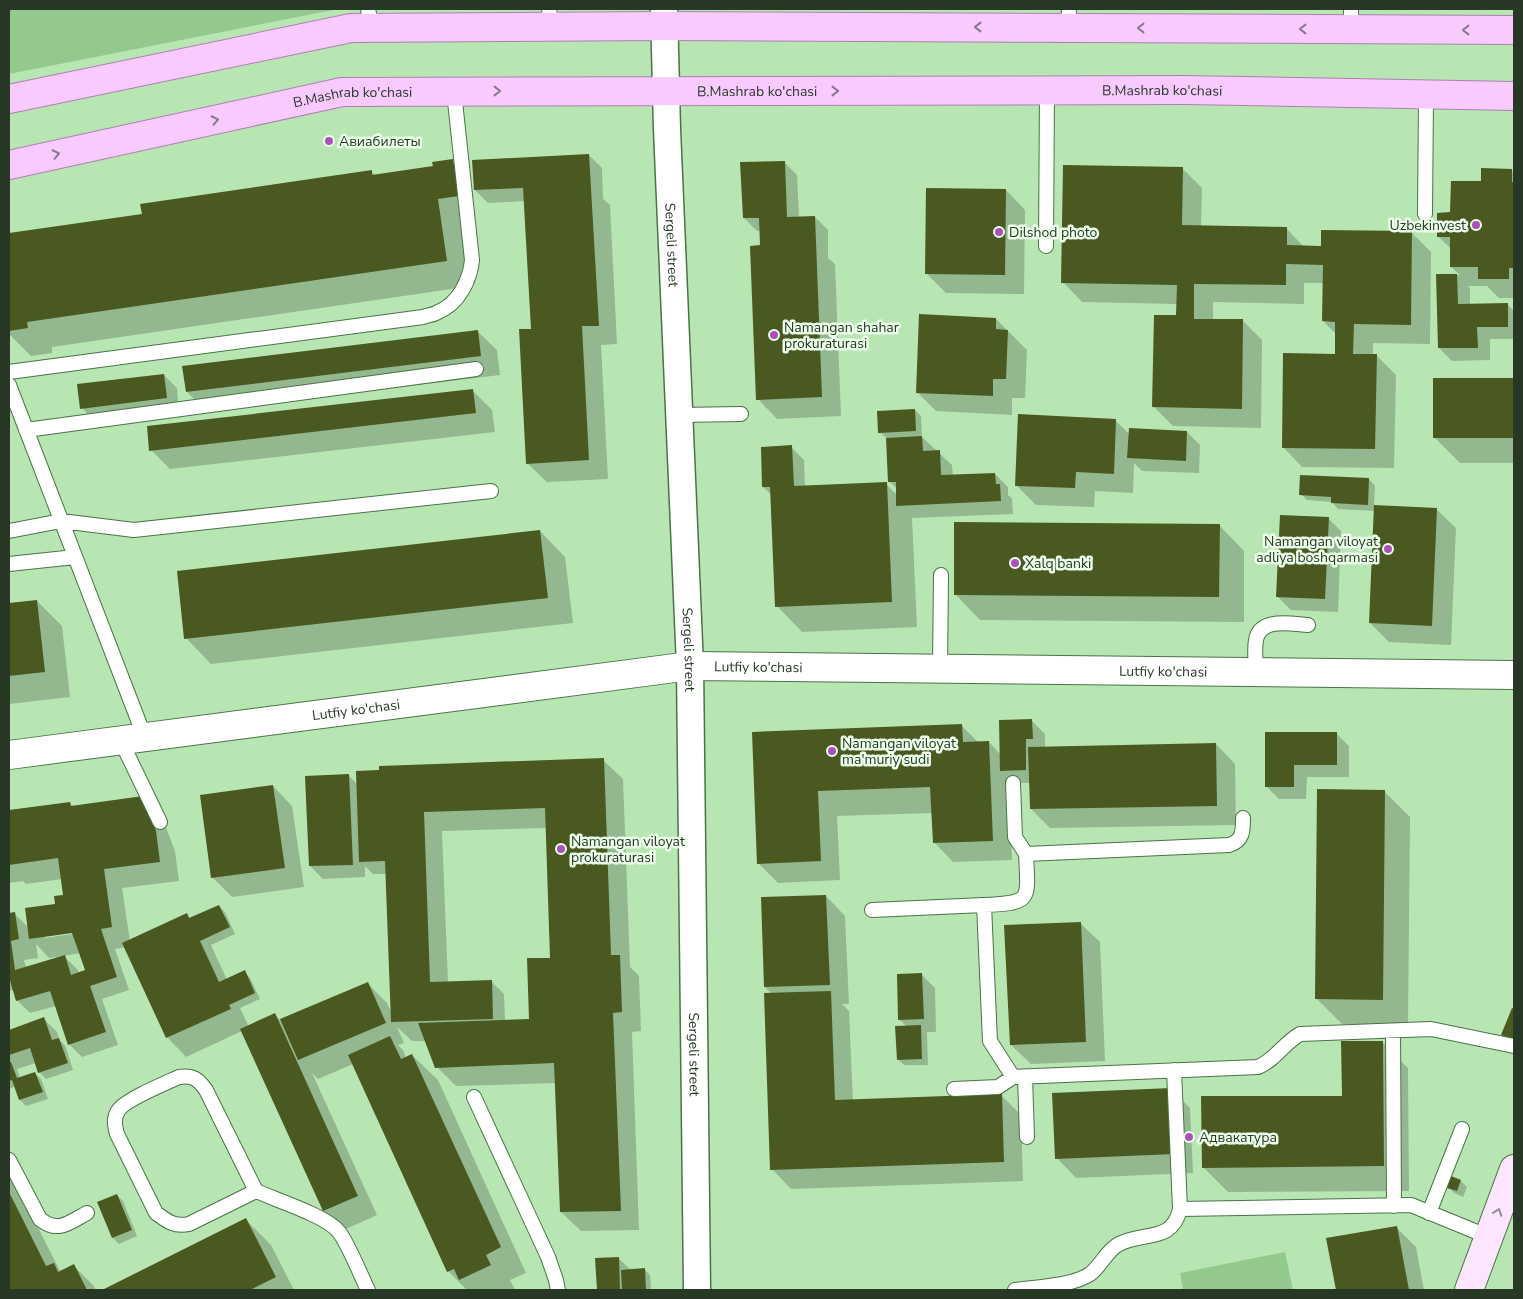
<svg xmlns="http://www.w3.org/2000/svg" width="1523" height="1299" viewBox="0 0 1523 1299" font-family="'Nunito Sans',sans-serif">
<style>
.green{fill:#94c98e}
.shadow{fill:#0003;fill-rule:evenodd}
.building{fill:#4a591f}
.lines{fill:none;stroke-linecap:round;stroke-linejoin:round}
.service-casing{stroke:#4a7346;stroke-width:16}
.minor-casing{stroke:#4a7346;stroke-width:29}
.tertiary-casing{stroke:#4a7346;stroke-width:30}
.secondary-casing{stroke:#4a7346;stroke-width:30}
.primary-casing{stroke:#ac80b3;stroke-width:30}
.service{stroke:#fff;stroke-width:14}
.minor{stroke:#fff;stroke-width:26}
.tertiary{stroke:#fff;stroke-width:28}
.secondary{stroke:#fce5ff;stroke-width:28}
.primary{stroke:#f8caff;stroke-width:28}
.oneway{stroke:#857a87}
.oneway2{stroke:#928f92}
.poi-dot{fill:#ac4fba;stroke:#ecffea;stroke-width:2}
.labels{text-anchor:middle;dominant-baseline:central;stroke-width:5;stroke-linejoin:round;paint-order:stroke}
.street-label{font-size:14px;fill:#273925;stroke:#ecffea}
.poi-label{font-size:14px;fill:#273925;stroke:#ecffea;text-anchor:start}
</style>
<rect width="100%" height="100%" fill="#b8e6b3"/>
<path class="green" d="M9,9H338L9,74Z
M1285,1252L1293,1290H1183L1180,1273Z"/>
<path class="shadow" d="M589,155L602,168L603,199L610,205L617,344L601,345L608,479L547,482L527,463L532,330L525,201L488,203L475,190Z
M453,161L459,167L472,286L52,347V353L31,356L9,334V234L144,215L371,171L375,175L432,167Z
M784,162L797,175L799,217H815L828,230V258L835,264L841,416L777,419L758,399L760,231H757L744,218Z
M1182,168L1202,188L1201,226L1286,228L1304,247H1322L1412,233L1431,252L1430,344L1373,343V355H1376L1396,375L1394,468L1302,467L1283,447L1336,356V334L1323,321L1324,283H1304V304L1213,302V320L1243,321L1262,340L1261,428L1173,426L1154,407L1177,316V304L1082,302L1063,282Z
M1511,170L1514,173V298H1499L1487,286H1467L1470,288V305L1507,304L1514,311V339H1490V360L1452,361L1439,348L1437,276L1460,275L1451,267V249L1438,236L1451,214L1482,182Z
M1006,190L1025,210L1024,294L946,293L926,273Z
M996,319L1027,350L1025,398H1012V415L936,411L917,392Z
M477,331L497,350L500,375L206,411L187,392Z
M164,375L177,388L179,411L95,421L82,408Z
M1434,379H1514V463H1460L1435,438Z
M473,391L492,410L495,432L170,469L151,450Z
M915,410L921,416L922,437L952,465L953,476L995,474L1008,487V495L1012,498L1013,514L912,518L917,627L802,632L777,606L772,495L763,487L791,447L804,460L805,487L886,484L897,495V489L889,481L887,438L879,432Z
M1115,420L1130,435L1187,432L1200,445L1199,473L1142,471L1134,463L1133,493L1095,491L1094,507L1036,505L1016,485Z
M1369,479L1375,486L1374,506L1436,509L1456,528L1451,645L1389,642L1370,623L1375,511L1338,509L1332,502L1307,500L1301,494Z
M1328,518L1341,531L1338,612L1291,610L1278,597Z
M1219,525L1244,551V622L980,620L955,594Z
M540,531L565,557L573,623L211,664L186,638Z
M37,601L62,626L70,697L9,704V604Z
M1032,721L1045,734V748L1216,744L1235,764L1236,825L1050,828L1031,809L1030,783H1014L1009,778L1012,860L953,862L934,842L933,813L837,816L840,880L778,883L758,863L753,734L962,726L979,743L989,742L1001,755Z
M1266,733H1336L1349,746V777H1307L1306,799H1279L1266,786Z
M603,760L623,779L630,967L639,976L641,1031L632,1032L639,1230L581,1231L561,1212L556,1083L456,1086L437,1067L426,1041H412L397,1027L404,1043L398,1045L403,1050L406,1058L412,1055L438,1080L526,1273L510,1280L515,1290H467L448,1271L353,1064L318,1079L312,1073L377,1215L344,1230L324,1211L242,1031L186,1057L167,1037L126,947L115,949L129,990L102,999L118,1045L82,1057L69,1044L56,1006L30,1013L17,1000L14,990L9,991V914H15L28,927L56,905L65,896L62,879L26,884L23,881L9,883V812L70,803L73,807L162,817L175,851L179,881L122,888L130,941L187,915L191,919L219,906L225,912L235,934L211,945L227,980L244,972L250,978L260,999L240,1008L249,1027L275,1015L280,1020L368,984L387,1003L392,1014L387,874H373L365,866V877L323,879L310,866L349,776L357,784ZM547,828L552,959L530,1020L505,1021L504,994L491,981L448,983L442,831ZM78,931L79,933L45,938V935ZM36,944L49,958L63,956L26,968L24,960L38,958ZM80,953L86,971L79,974L78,970L64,956Z
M273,786L292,806L304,887L232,897L212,877Z
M1384,791L1410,817L1408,1025L1342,1024L1317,999Z
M826,896L845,916L849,1004H842L849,1011L853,1101L1002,1096L1021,1115L1023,1181L791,1189L772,1169V994L765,987Z
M1080,923L1100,942L1105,1061L1031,1064L1011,1045Z
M922,975L935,988L936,1032H927L928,1065H904L898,1059L906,1026L900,1020Z
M44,1019L57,1032L60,1041L65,1045L73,1070L46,1079L40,1073L36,1063L17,1069L20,1078L35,1073L41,1079L48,1099L26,1106L20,1100L16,1086L9,1089V1031Z
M1382,1042L1408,1068L1409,1191L1228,1192L1203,1167L1343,1097Z
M1171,1089L1190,1108L1193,1173L1076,1178L1057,1158Z
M9,1170L60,1271L74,1266L93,1285L96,1290H9Z
M1461,1181L1467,1187L1463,1197L1454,1193L1448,1187Z
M117,1195L123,1201L137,1236L119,1244L113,1238L99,1202Z
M246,1220L271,1245L294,1290H105Z
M1396,1227L1416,1247L1424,1290H1337L1328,1239Z
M618,1258L631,1270L644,1269L650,1275L651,1290H598L597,1259Z"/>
<path class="building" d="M589,154L599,326H582L589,460L526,464L519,329H531L523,188L474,190L472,160Z
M453,159L459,196L438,199L447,261L27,322L28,328L9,331V233L142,214L140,204L372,170V175L433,166L432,162Z
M785,161L787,217L815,216L822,397L756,400L750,246L760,245L759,218H743L740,162Z
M1063,165L1183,167L1182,225L1287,227V245L1321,246V230L1412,231L1411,325L1354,324L1353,354H1377L1375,449L1282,448L1283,353L1335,354V322L1322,321L1323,265L1286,264V285L1194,284V319H1243L1242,409L1152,407L1154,315H1176L1177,285L1061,283Z
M1481,168L1512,169V182H1514V268H1509V279H1478V267H1450V237H1437V213L1450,212L1451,181H1481Z
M926,188L1006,189L1005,275L925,274Z
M1436,274H1457L1458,304L1508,303V327H1477L1478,348H1438Z
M919,314L996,318V329L1008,330L1006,379H993V396L916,393Z
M478,330L481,356L186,392L182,366Z
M164,374L167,398L80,409L77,384Z
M1433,378H1514V438H1433Z
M473,389L476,413L149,451L147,426Z
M915,409L916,431L878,433L877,411Z
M1018,414L1116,419L1114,474L1076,472L1075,488L1015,486Z
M1129,428L1187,431L1186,461L1127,458Z
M922,436L923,451L940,450L941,475L995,473L996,484H1000L1001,501L896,506V482H888L886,438Z
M792,445L794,486L887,482L892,602L775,607L770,487H762L761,447Z
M1300,475L1369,478L1368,505L1331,503V497L1299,495Z
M1374,505L1437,508L1432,626L1369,623Z
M1280,515L1329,517L1325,599L1276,597Z
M954,522L1220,524L1219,597L954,595Z
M540,530L548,598L184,639L177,571Z
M37,600L45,672L9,676V603Z
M1032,719L1033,739H1026V770L1000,771L999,720Z
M962,724L963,742L989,741L993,841L933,843L930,787L818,791L821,861L757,864L752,732Z
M1265,732H1337V765H1294V787H1265Z
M1216,743L1217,806L1030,809L1028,747Z
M604,758L611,955H620L622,1012L613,1013L621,1211L560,1212L554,1063L435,1068L418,1023L529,1019L527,958H550L545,808L424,812L430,982L492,980L493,1019L391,1022L385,861L359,862L356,771L379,770V766Z
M349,774L353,865L309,866L305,776Z
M273,785L285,868L211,878L200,795Z
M1317,789L1385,790L1383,1000L1315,999Z
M143,796L156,831L160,862L104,869L112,927L101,929L117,977L90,986L106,1032L68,1045L50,991L16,1001L9,977V913L15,912L19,939L11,941L15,970L65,955L71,975L85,970L72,933L29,939L25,908L55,904L54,896L63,895L58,858L9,865V810L70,802L71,806Z
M826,895L830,985L764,987L761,897Z
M219,905L230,927L200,941L219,982L245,970L255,993L229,1005L231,1009L166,1038L122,943L187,913L189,918Z
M1081,922L1086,1042L1010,1045L1004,925Z
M922,973L924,1019L898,1020L897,974Z
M368,982L386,1023L298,1060L280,1019Z
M831,991L835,1100L1002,1094L1004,1162L770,1170L764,993Z
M1512,1008L1514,1009V1040L1501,1035Z
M275,1013L358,1196L323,1211L240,1029Z
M44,1017L52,1040L59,1038L68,1063L38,1073L30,1048L9,1055V1030Z
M921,1025L922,1059L897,1060L895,1026Z
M390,1036L401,1059L412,1054L501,1247L486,1255L491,1265L459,1280L454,1269L447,1272L348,1055Z
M1341,1041H1383L1384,1166L1202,1168L1201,1096H1342Z
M9,1062H11L17,1078L35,1072L43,1092L19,1100L12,1080L9,1081Z
M1172,1088L1175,1154L1055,1159L1052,1093Z
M1451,1176L1461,1180L1457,1191L1447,1188Z
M9,1192L46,1266L54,1263L58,1272L74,1264L87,1290H9Z
M117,1194L132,1230L112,1238L97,1202Z
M246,1218L276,1277L250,1290H102Z
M1397,1226L1409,1290H1336L1326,1238Z
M619,1257L620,1290H597L595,1258Z
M645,1268L646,1290H622L621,1270Z"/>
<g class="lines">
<g class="service-casing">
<path id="service" d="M368,9L372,28
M549,9L552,27
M1068,28L1069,9
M1351,29V9
M1425,214L1426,95
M1046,246L1047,91
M9,372L423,317C428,315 434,315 438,312C458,304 470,281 472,260L454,92
M9,385L145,738
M679,415L741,414
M26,430L476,369
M9,531L61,521L134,530L491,491
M9,564L75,557
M940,669L941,575
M1256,672C1256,662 1254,650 1256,640C1260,617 1291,624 1308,625
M121,741L160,822
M1013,783L1015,837L1026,854
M1243,818C1243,831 1243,841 1229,845L1026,854C1028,900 1033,903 984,905L990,1041L1013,1077L1258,1067C1275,1060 1284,1043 1300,1034L1431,1029L1514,1046
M872,910L984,905
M1393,1031L1394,1206
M1025,1077L1027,1137
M954,1089L998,1087L1013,1077
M474,1097L548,1257L556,1280L558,1290
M9,1160L40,1219C58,1234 70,1222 87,1213
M256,1191L189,1224C175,1227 168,1222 156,1213L117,1134C115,1126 113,1119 118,1111C124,1100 166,1083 179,1077C193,1075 198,1079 206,1090L256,1191C276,1200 327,1216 339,1232C349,1245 360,1274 368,1290
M1180,1209L1411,1205L1489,1237
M1429,1213L1462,1129
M1015,1290C1037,1287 1072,1286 1090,1274C1101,1266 1107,1250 1119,1244C1145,1231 1172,1243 1180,1209L1174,1070"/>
</g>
<g class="minor-casing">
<g id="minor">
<path id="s1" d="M664,9L667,129L690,666L697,1290"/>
</g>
</g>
<g class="tertiary-casing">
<g id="tertiary">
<path id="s2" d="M9,755L690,666L1514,675"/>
</g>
</g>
<g class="secondary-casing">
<path id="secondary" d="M1469,1290L1514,1169"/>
</g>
<g class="primary-casing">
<g id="primary">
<path d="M9,99L351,28L665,26L1514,30"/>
<path id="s3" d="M9,165L342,92L1185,90L1514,96"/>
</g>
</g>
<use href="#service" class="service"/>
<use href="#minor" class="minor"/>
<use href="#tertiary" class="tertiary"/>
<use href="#secondary" class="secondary"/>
<use href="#primary" class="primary"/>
</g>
<defs><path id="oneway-chevron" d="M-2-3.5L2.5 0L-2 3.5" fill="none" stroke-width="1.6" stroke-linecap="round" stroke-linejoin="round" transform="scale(1.25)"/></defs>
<g class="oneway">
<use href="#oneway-chevron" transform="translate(978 27) rotate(-180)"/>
<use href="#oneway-chevron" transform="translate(1141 28) rotate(-180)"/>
<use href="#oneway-chevron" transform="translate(1303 29) rotate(-180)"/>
<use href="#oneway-chevron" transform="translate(1466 30) rotate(-180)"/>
<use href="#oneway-chevron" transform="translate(497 91)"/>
<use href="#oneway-chevron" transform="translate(835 91)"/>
<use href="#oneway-chevron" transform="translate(215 120) rotate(-12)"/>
<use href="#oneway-chevron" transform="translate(56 154) rotate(-12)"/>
</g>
<use class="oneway2" href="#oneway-chevron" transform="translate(1498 1212) rotate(-70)"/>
<g class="poi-dot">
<circle cx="329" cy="141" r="5"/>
<circle cx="1476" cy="225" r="5"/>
<circle cx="999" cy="232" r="5"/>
<circle cx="774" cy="335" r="5"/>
<circle cx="1388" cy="549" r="5"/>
<circle cx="1015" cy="563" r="5"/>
<circle cx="832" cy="751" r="5"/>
<circle cx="561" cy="849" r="5"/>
<circle cx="1189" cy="1137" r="5"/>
</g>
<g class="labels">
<g class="street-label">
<text stroke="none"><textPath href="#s3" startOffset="756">B.Mashrab ko'chasi</textPath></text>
<text stroke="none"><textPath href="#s3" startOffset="1161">B.Mashrab ko'chasi</textPath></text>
<text stroke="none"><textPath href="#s3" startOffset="351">B.Mashrab ko'chasi</textPath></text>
<text stroke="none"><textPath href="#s1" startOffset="236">Sergeli street</textPath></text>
<text stroke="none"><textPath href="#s1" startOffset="641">Sergeli street</textPath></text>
<text stroke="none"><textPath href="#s2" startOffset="755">Lutfiy ko'chasi</textPath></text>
<text stroke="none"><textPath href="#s2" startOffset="1160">Lutfiy ko'chasi</textPath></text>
<text stroke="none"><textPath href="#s2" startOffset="350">Lutfiy ko'chasi</textPath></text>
<text stroke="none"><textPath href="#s1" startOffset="1046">Sergeli street</textPath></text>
</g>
<g class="poi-label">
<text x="339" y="141">Авиабилеты</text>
<text x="1466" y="225" text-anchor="end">Uzbekinvest</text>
<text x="1009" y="232">Dilshod photo</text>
<text x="784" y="327">Namangan shahar<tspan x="784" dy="16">prokuraturasi</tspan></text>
<text x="1378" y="541" text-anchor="end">Namangan viloyat<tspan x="1378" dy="16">adliya boshqarmasi</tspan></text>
<text x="1025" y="563">Xalq banki</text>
<text x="842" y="743">Namangan viloyat<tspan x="842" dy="16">ma'muriy sudi</tspan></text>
<text x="571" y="841">Namangan viloyat<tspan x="571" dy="16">prokuraturasi</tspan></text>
<text x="1199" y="1137">Адвакатура</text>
</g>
</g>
<rect width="1523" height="1299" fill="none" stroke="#273925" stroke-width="20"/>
</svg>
